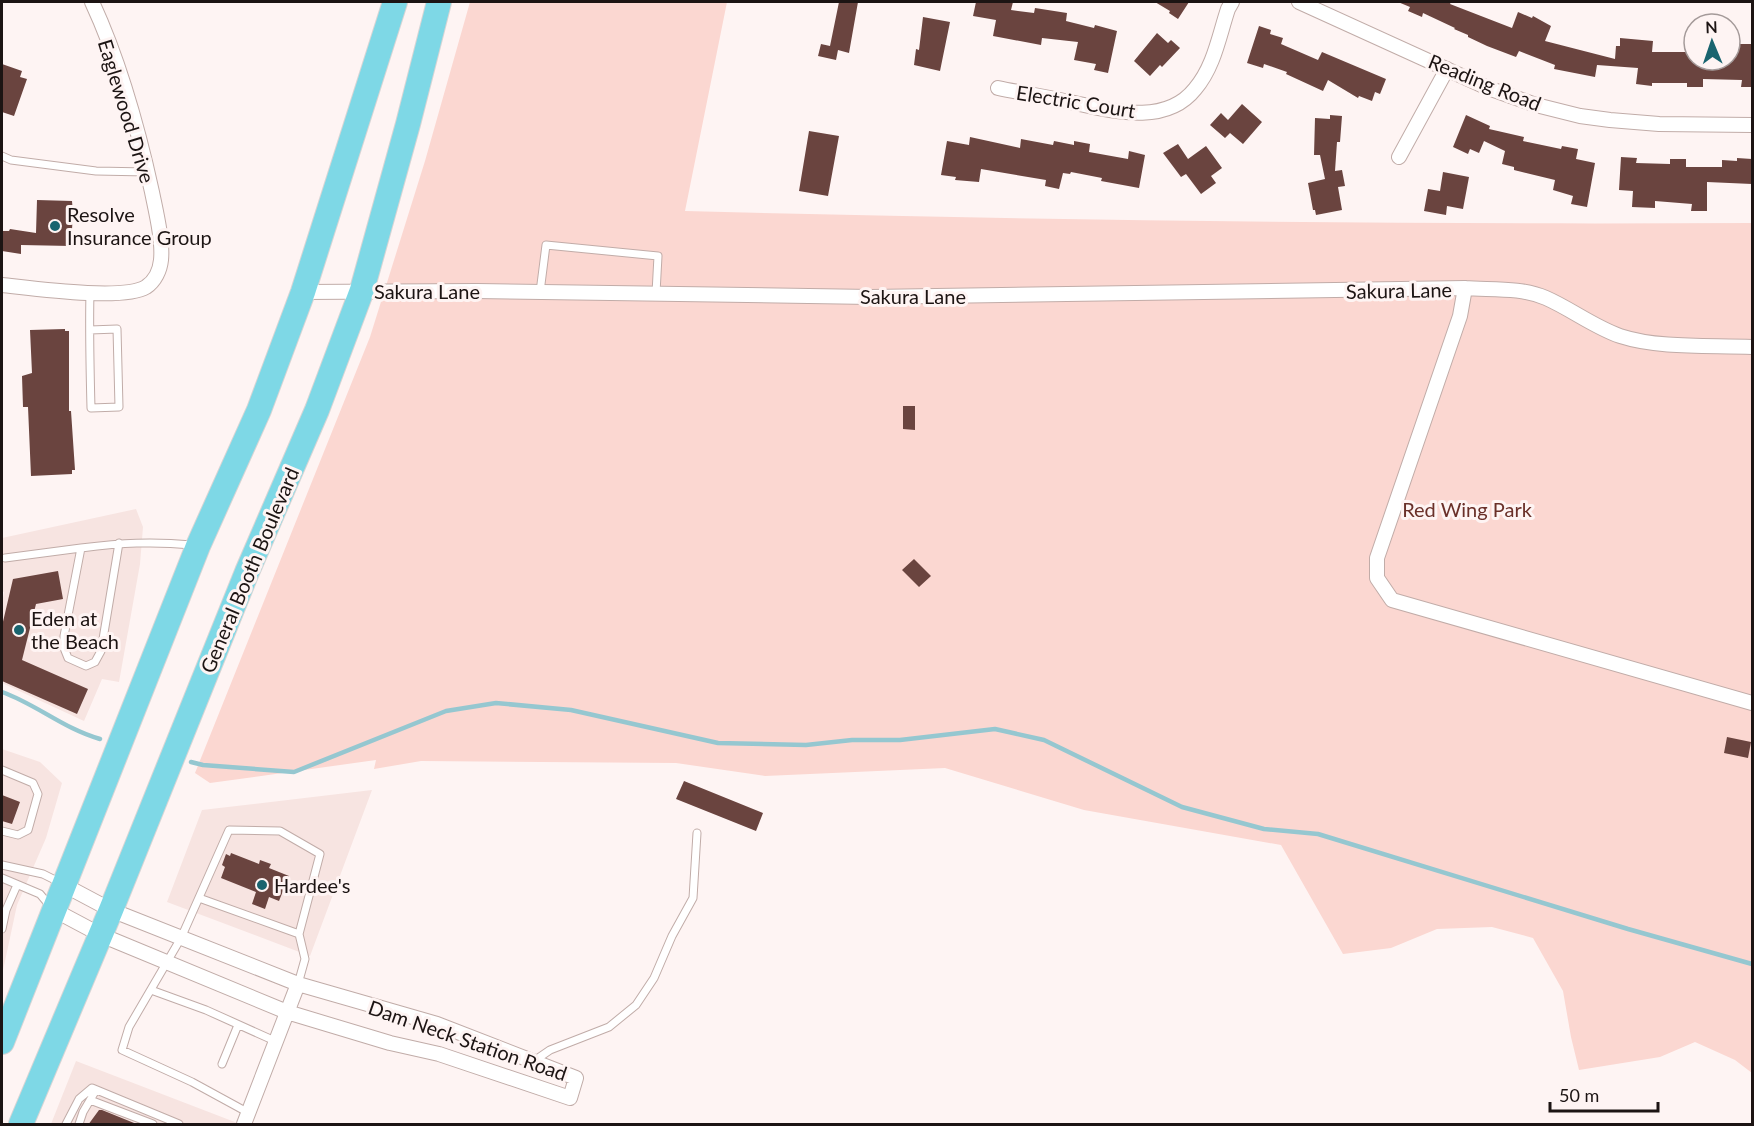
<svg xmlns="http://www.w3.org/2000/svg" width="1754" height="1126" viewBox="0 0 1754 1126" font-family="Lato,sans-serif">
<style>
.built{fill:#f7e4e1}
.green{fill:#fbd7d1}
.lines{fill:none;stroke-linecap:round;stroke-linejoin:round}
.stream{stroke:#95c7d0;stroke-width:4.5}
.building{fill:#6a443f}
.service-casing{stroke:#c1aca8;stroke-width:9}
.minor-casing{stroke:#c1aca8;stroke-width:16}
.trunk-casing{stroke:#d6d5d5;stroke-width:26}
.service{stroke:#fff;stroke-width:7}
.minor{stroke:#fff;stroke-width:14}
.trunk{stroke:#7ed8e6;stroke-width:24}
.poi-dot{fill:#19646f;stroke:#fef4f3;stroke-width:2}
.labels{text-anchor:middle;dominant-baseline:central;stroke-width:6;stroke-linejoin:round;paint-order:stroke}
.street-label{font-size:20px;fill:#1c1413;stroke:#fef4f3}
.poi-label{font-size:20px;fill:#1c1413;stroke:#fef4f3;text-anchor:start}
.park-label{font-size:20px;fill:#6a3029;stroke:#fef4f3}
</style>
<rect width="100%" height="100%" fill="#fef4f3"/>
<path class="built" d="M136,509L143,527L140,564L119,682L102,679L84,721L2,683V604L4,592L2,591V538Z
M2,749L40,762L62,783L46,838L17,905L2,975Z
M372,790L310,956L167,902L202,810Z
M76,1061L240,1124H51Z"/>
<path class="green" d="M470,2H727L685,211C1041,220 1397,225 1752,223V1073L1735,1060L1695,1042L1660,1057L1579,1070L1571,1037L1563,991L1533,938L1492,927L1437,929L1391,948L1343,954L1281,845L1084,810L945,768L765,776L676,763L421,761L374,769L376,760L210,783L195,773L370,337L425,161Z"/>
<g class="lines">
<path class="stream" d="M2,692C36,704 64,729 100,739
M191,762L203,765L294,772L446,711L496,703L571,710L718,743L806,745L852,740H900L995,729L1044,740L1182,807L1264,829L1318,834L1628,929L1752,964"/>
</g>
<path class="building" d="M839,2H858L849,53L838,50L836,60L818,56L821,44L830,46Z
M976,2H1013L1011,10L1034,13L1035,8L1067,13L1066,21L1094,28L1095,25L1117,31L1108,73L1094,70L1096,64L1074,60L1078,42L1042,38L1041,45L993,36L996,20L973,16Z
M1155,2H1189L1178,19L1169,13L1170,11Z
M1398,2H1451L1450,4L1512,28L1518,12L1532,18L1533,16L1551,26L1545,41L1615,59L1616,46H1620V38L1653,41L1652,52H1690V55H1694V60H1730V44H1752V87H1741L1742,80L1703,79V87H1687V83H1652V86L1636,84L1638,68L1597,65L1595,77L1554,69L1555,65L1519,51L1516,57L1487,46L1468,37V35L1454,29L1455,28L1423,13L1422,17L1408,11L1410,7Z
M923,17L950,22L940,71L914,65L916,49L919,50Z
M1259,26L1271,30L1270,34L1283,38L1281,44L1318,60L1322,52L1386,79L1380,94L1375,92L1372,101L1359,96L1358,98L1328,80L1323,91L1286,74L1287,72L1264,64L1263,68L1247,63Z
M1157,33L1168,43L1171,40L1180,48L1162,67L1160,65L1150,76L1134,61Z
M2,64L22,71L20,77L27,79L14,116L2,112Z
M1242,104L1262,122L1243,144L1230,133L1225,138L1210,125L1221,113L1228,120Z
M1330,115L1342,116L1340,142H1337L1335,171L1342,170L1345,186L1338,187L1342,210L1316,215L1315,210H1313L1308,183L1325,179L1320,155H1314L1315,118L1330,119Z
M1466,115L1490,126L1489,129L1524,137L1523,141L1561,149L1562,146L1578,149L1576,159L1595,163L1587,207L1571,204L1573,196L1553,190L1555,180L1514,170V167L1502,164L1505,151L1484,141L1479,153L1470,149L1468,154L1453,147Z
M809,131L839,136L828,196L799,191Z
M970,137L1020,148L1021,139L1053,145L1054,141L1074,145V141L1090,144L1089,152L1128,159L1129,151L1145,155L1139,188L1101,181L1102,178L1071,172L1070,174L1063,173L1059,189L1045,186L1046,180L981,169L979,182L955,180L956,177L941,175L947,141L969,145Z
M1178,144L1188,159L1206,146L1222,168L1211,176L1216,183L1201,194L1186,174L1181,177L1163,153Z
M1621,157L1637,158L1636,163L1670,164V159H1686V167H1722V160L1737,161V158L1752,159V184L1707,182V211H1691L1692,204L1655,201V208L1632,207L1633,191L1619,190Z
M1443,172L1469,177L1463,209L1447,206L1446,215L1424,211L1428,189L1440,191Z
M37,200L72,201L73,213L71,246L21,245V254L2,251V231H9L10,229L36,233Z
M65,329V331H69V411H71L75,470H72V474L31,476L28,407H23L22,376L32,373L30,330Z
M903,406H915V430L903,429Z
M914,559L931,576L919,587L902,570Z
M58,571L63,599L36,604L22,660L88,689L77,714L2,681V626L13,579Z
M1727,737L1751,742L1748,758L1724,753Z
M684,781L763,813L756,831L676,799Z
M2,795L20,802L12,824L2,821Z
M231,853L259,864L260,860L271,864L269,868L289,876L279,901L269,897L265,909L252,904L256,892L221,878L225,867L222,865L226,854L230,856Z
M99,1110H102L139,1125H88Z"/>
<g class="lines">
<g class="service-casing">
<path id="service" d="M2,156L11,160L96,171L147,172
M540,292L546,245L658,256L656,293
M90,330L117,329L119,407L91,408C90,370 89,331 90,292
M119,543L101,651L95,662L86,666L68,658L64,648V636L81,548C122,543 151,541 192,545
M5,558L81,548
M2,770L33,783L38,794L28,830L18,835L2,831
M2,865L43,874L59,882
M2,878L40,894L50,906
M199,898L299,934
M2,929L6,910L17,885
M151,990L206,1010L275,1041
M534,1061L550,1050L609,1027L636,1005L654,978L672,936L693,898L697,833
M222,1064L238,1025
M90,1100L153,1124
M247,1112L192,1082L122,1050L129,1027L181,938L229,830L280,831L320,854L299,934L305,959L298,984
M66,1124L79,1099L92,1088L179,1124
M79,1124L83,1112L96,1090"/>
</g>
<g class="minor-casing">
<path id="minor" d="M1299,2L1488,88L1536,105L1580,116L1610,120L1659,124L1752,125
M998,88C1022,93 1046,97 1070,102C1109,110 1165,127 1195,89C1214,67 1219,36 1228,9L1232,2
M1399,157L1447,69
M2,285C31,288 123,301 146,287C155,281 160,270 161,260C163,240 156,212 152,192C138,128 120,62 92,2
M1465,288L1460,316L1377,558V578L1392,600L1752,703
M303,292L477,291L871,297L1465,288C1491,290 1521,287 1546,298C1571,309 1594,327 1620,336C1660,349 1711,345 1752,347
M54,910L101,935L287,1012L390,1043L439,1054L570,1098L576,1078L437,1024L298,984L111,910L64,885
M244,1124L298,984"/>
</g>
<g class="trunk-casing">
<path id="trunk" d="M2,1042L198,546L259,410L303,292L395,2
M21,1124L111,910L247,572L317,410L362,290L408,124L439,2"/>
</g>
<use href="#service" class="service"/>
<use href="#minor" class="minor"/>
<use href="#trunk" class="trunk"/>
</g>
<g class="poi-dot">
<circle cx="55" cy="226" r="6"/>
<circle cx="19" cy="630" r="6"/>
<circle cx="262" cy="885" r="6"/>
</g>
<g class="labels">
<g class="street-label">
<text transform="translate(1485 82) rotate(22)">Reading Road</text>
<text transform="translate(1076 101) rotate(9)">Electric Court</text>
<text transform="translate(127 111) rotate(73)">Eaglewood Drive</text>
<text transform="translate(1399 290) rotate(-1)">Sakura Lane</text>
<text x="427" y="291">Sakura Lane</text>
<text x="913" y="296">Sakura Lane</text>
<text transform="translate(249 570) rotate(-67)">General Booth Boulevard</text>
<text transform="translate(468 1040) rotate(19)">Dam Neck Station Road</text>
</g>
<g class="poi-label">
<text x="67" y="214">Resolve<tspan x="67" dy="23">Insurance Group</tspan></text>
<text x="31" y="618">Eden at<tspan x="31" dy="23">the Beach</tspan></text>
<text x="274" y="885">Hardee's</text>
</g>
<g class="park-label">
<text x="1467" y="509">Red Wing Park</text>
</g>
</g>
<rect width="1754" height="1126" fill="none" stroke="#1c1413" stroke-width="6"/>
<g transform="translate(1712 42) rotate(358)"><circle r="28" fill="#fef4f3" stroke="#a49a99" stroke-width="1.5"/>
<path d="M0-4.5L10 22L0 15L-10 22Z" fill="#19646f"/>
<text y="-9" font-size="16" font-weight="bold" text-anchor="middle" fill="#1c1413">N</text>
</g>
<path d="M1550 1102v9h108v-9" fill="none" stroke="#1c1413" stroke-width="3"/>
<text x="1559" y="1102" font-size="18" fill="#1c1413" stroke="#fef4f3" stroke-width="4.5" paint-order="stroke">50 m</text>
</svg>
